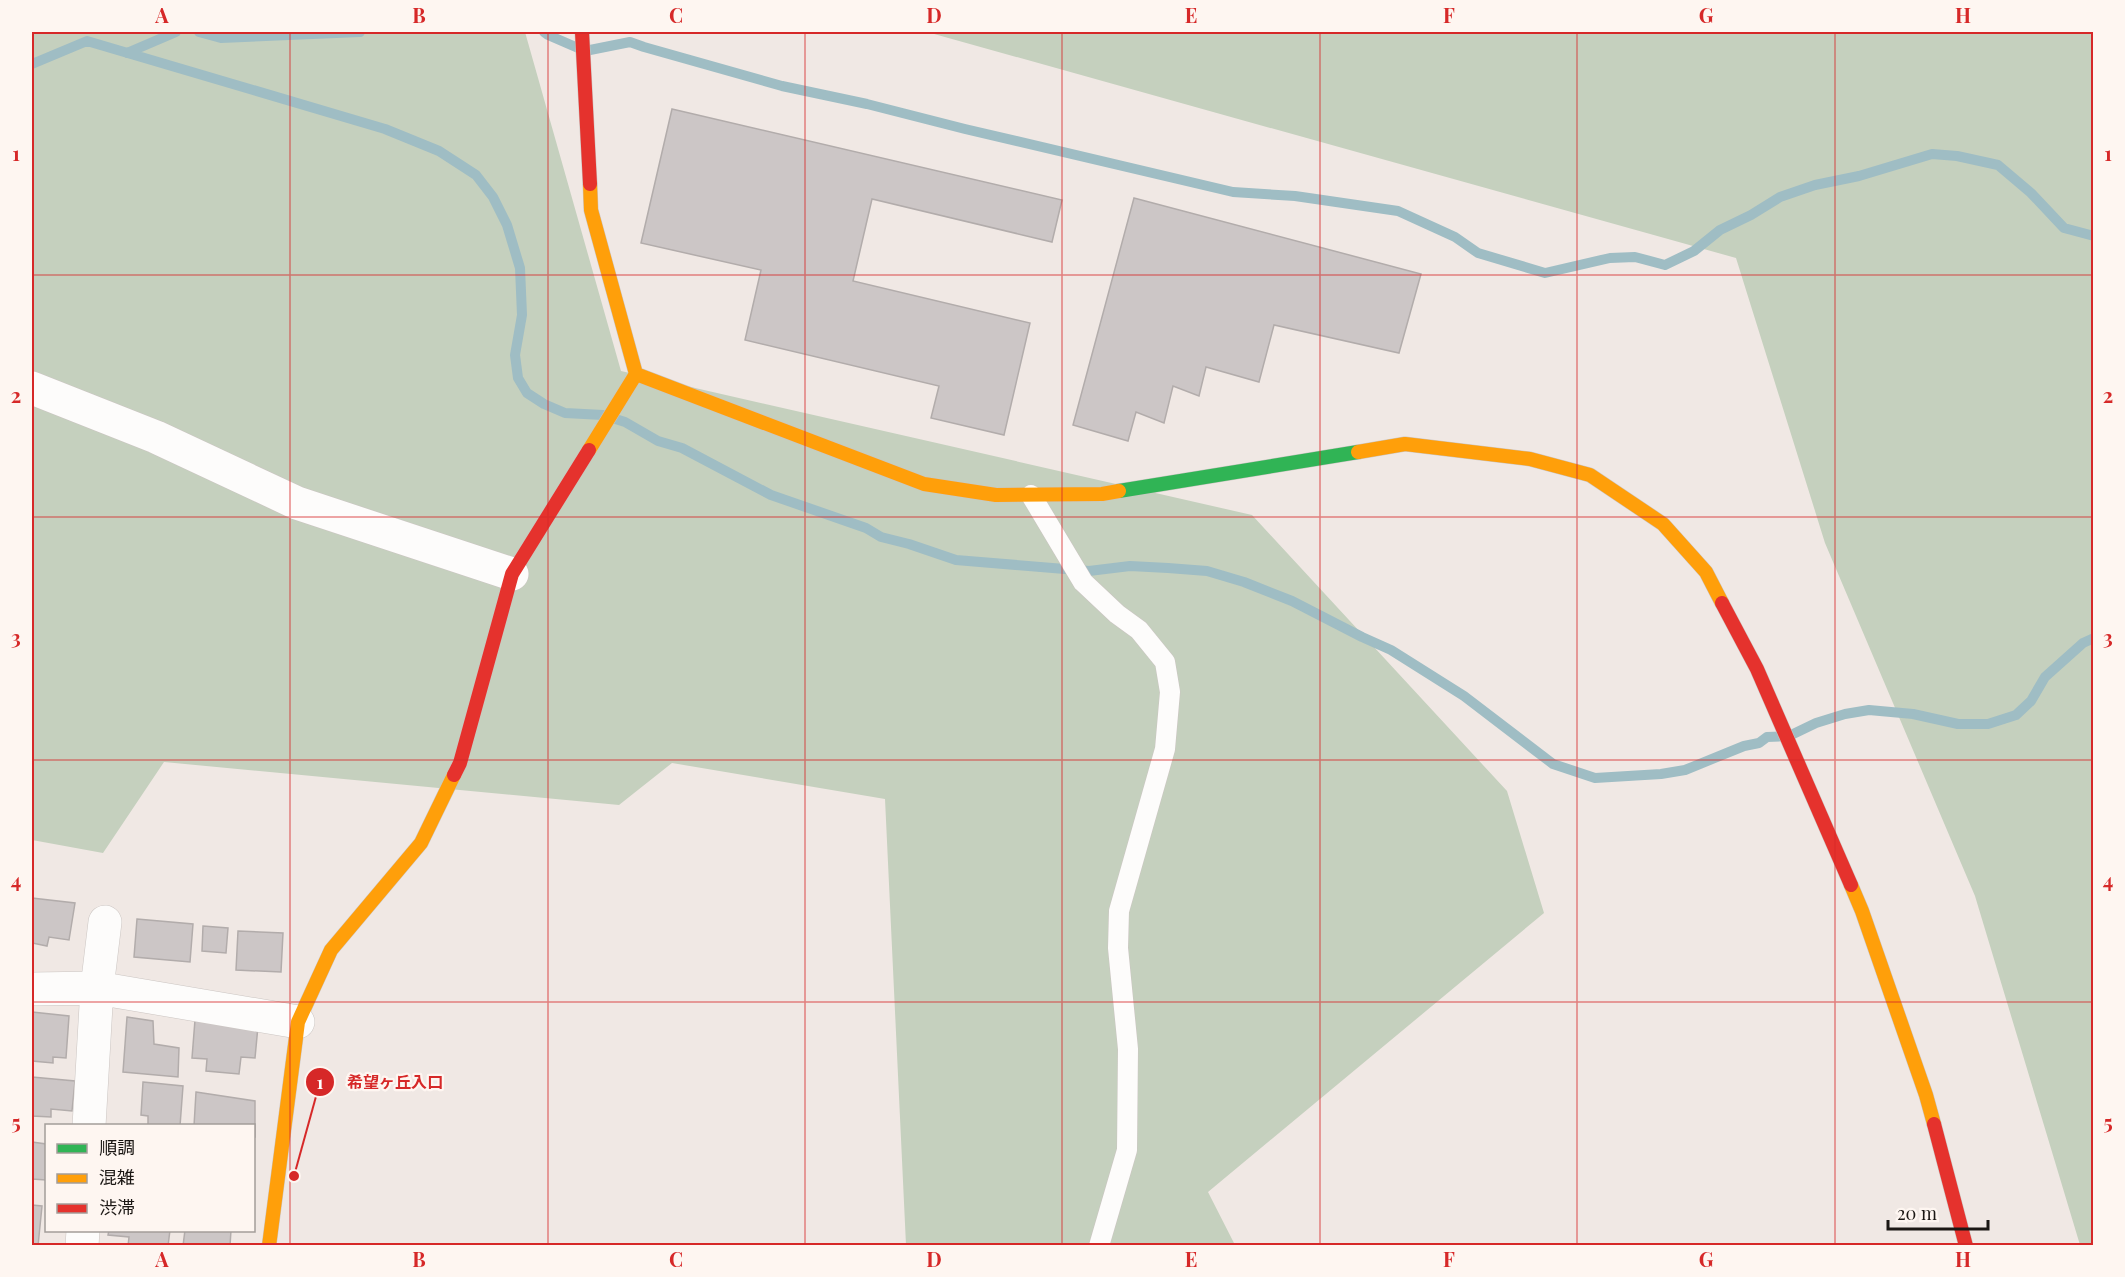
<svg xmlns="http://www.w3.org/2000/svg" width="2125" height="1277" viewBox="0 0 2125 1277" font-family="'Playfair Display','Noto Sans JP',serif">
<style>
.forest{fill:#c5d0be}
.lines{fill:none;stroke-linecap:round;stroke-linejoin:round}
.stream{stroke:#9fbdc4;stroke-width:10}
.building{fill:#ccc6c6;stroke:#b2acab;stroke-width:1.5}
.lane-casing{stroke:#cbc5c2;stroke-width:21}
.street-casing{stroke:#cbc5c2;stroke-width:34}
.fast-casing{stroke:#cbc5c2;stroke-width:15}
.slow-casing{stroke:#cbc5c2;stroke-width:15}
.jam-casing{stroke:#cbc5c2;stroke-width:15}
.lane{stroke:#fdfcfb;stroke-width:20}
.street{stroke:#fdfcfb;stroke-width:33}
.fast{stroke:#30b455;stroke-width:14}
.slow{stroke:#ff9f0a;stroke-width:14}
.jam{stroke:#e5322d;stroke-width:14}
.grid{fill:none;stroke:#d62828;stroke-width:1.5;stroke-opacity:0.55}
.leader{fill:none;stroke:#d62828;stroke-width:2}
.callout-dot{fill:#d62828;stroke:#fef6f1;stroke-width:2}
.mark-label{font-size:18px;text-anchor:middle;font-weight:bold;fill:#fff}
.callout-label{font-size:16px;text-anchor:middle;font-weight:bold;fill:#d62828;stroke:#fef6f1;stroke-width:4.5;stroke-linejoin:round;paint-order:stroke}
.neatline{fill:none;stroke:#d62828;stroke-width:2}
.grid-label{font-size:20px;text-anchor:middle;font-weight:bold;fill:#d62828}
</style>
<rect width="100%" height="100%" fill="#f0e8e4"/>
<path class="forest" d="M32,32H525L621,371L1252,515L1507,791L1544,913L1208,1192L1235,1245H906L885,799L672,763L619,805L164,762L103,853L32,840Z
M927,32H2093V1245H2080L1975,896L1825,543L1736,258Z"/>
<g class="lines">
<path class="stream" d="M199,32L221,38L360,32
M544,32L548,35L585,51L630,42L644,47L782,86L867,104L965,129L1233,192L1295,196L1398,211L1455,237L1478,253L1545,273L1610,258L1635,257L1665,265L1694,251L1720,230L1751,215L1780,197L1815,185L1859,176L1932,154L1957,156L1998,165L2031,193L2064,228L2094,236
M127,53L176,32
M32,64L87,41L385,129L439,151L476,175L493,197L507,225L520,268L522,315L515,355L518,378L527,393L544,404L565,413L603,415L625,422L658,441L682,448L771,495L866,528L881,537L909,544L956,560L1089,571L1130,566L1168,568L1207,571L1244,582L1292,601L1362,637L1391,650L1464,696L1553,764L1595,778L1661,774L1685,770L1744,746L1759,743L1767,737L1789,736L1816,723L1845,714L1869,710L1913,714L1958,724H1988L2016,715L2031,701L2045,677L2083,643L2094,638"/>
</g>
<path class="building" d="M672,109L1062,200L1052,242L872,199L853,281L1030,323L1004,435L931,418L939,386L745,340L761,270L641,243Z
M1134,198L1421,274L1399,353L1274,325L1259,382L1206,367L1199,396L1173,386L1164,423L1136,412L1128,441L1073,425Z
M32,898L75,903L69,940L49,937L47,946L32,943Z
M137,919L193,924L190,962L134,957Z
M203,926L228,928L226,953L202,951Z
M238,931L283,933L281,972L236,970Z
M32,1012L69,1016L66,1058L53,1057V1063L32,1061Z
M127,1017L153,1021L154,1044L179,1048L178,1077L123,1072Z
M195,1020L258,1026L255,1058L241,1057L239,1074L206,1071L207,1059L192,1058Z
M32,1077L75,1081L72,1111L51,1109V1117L32,1116Z
M143,1082L183,1086L180,1126H148V1116L141,1115Z
M196,1092L255,1101V1137H254V1126H194Z
M32,1142L46,1144V1180L32,1179Z
M32,1205L42,1206L38,1246H32Z
M109,1230H170L168,1246H128L129,1237L108,1235Z
M185,1230H231L230,1246H183Z"/>
<g class="lines">
<g class="lane-casing">
<path id="lane" d="M1031,495L1083,582L1117,614L1139,630L1165,662L1170,692L1165,749L1119,911L1118,948L1128,1049L1127,1150L1099,1246"/>
</g>
<g class="street-casing">
<path id="street" d="M32,388L156,437L297,503L512,574
M32,989L97,988L298,1022
M89,1126L97,988L105,922
M82,1246L83,1230"/>
</g>
<g class="fast-casing">
<path id="fast" d="M1119,491L1358,452"/>
</g>
<g class="slow-casing">
<path id="slow" d="M636,374L924,484L996,495L1102,494L1119,491
M589,450L636,374L591,210L590,184
M1358,452L1405,444L1530,459L1590,475L1663,524L1706,572L1722,603
M1851,885L1862,911L1926,1095L1934,1124
M269,1246L298,1022L331,950L421,843L454,775"/>
</g>
<g class="jam-casing">
<path id="jam" d="M582,32L590,184
M1722,603L1757,669L1851,885
M454,775L460,763L512,574L589,450
M1934,1124L1966,1246"/>
</g>
<use href="#lane" class="lane"/>
<use href="#street" class="street"/>
<use href="#fast" class="fast"/>
<use href="#slow" class="slow"/>
<use href="#jam" class="jam"/>
</g>
<path class="grid" d="M290,32V1246M548,32V1246M805,32V1246M1062,32V1246M1320,32V1246M1577,32V1246M1835,32V1246M32,275H2094M32,517H2094M32,760H2094M32,1002H2094"/>
<path class="leader" d="M294 1176L320 1082"/>
<g class="callout-dot">
<circle cx="294" cy="1176" r="6"/>
<circle cx="320" cy="1082" r="15"/>
</g>
<g class="mark-label">
<text x="320" y="1089">1</text>
</g>
<g class="callout-label">
<text x="395" y="1088">希望ヶ丘入口</text>
</g>
<rect width="2125" height="1277" fill="none" stroke="#fef6f1" stroke-width="66"/>
<rect x="45" y="1124" width="210" height="108" fill="#fef6f1" stroke="#a39d99" stroke-width="1.5"/>
<rect x="57" y="1144" width="30" height="9" fill="#30b455" stroke="#a39d99" stroke-width="1.5"/>
<text x="99" y="1154" font-size="18" fill="#1b1714">順調</text>
<rect x="57" y="1174" width="30" height="9" fill="#ff9f0a" stroke="#a39d99" stroke-width="1.5"/>
<text x="99" y="1184" font-size="18" fill="#1b1714">混雑</text>
<rect x="57" y="1204" width="30" height="9" fill="#e5322d" stroke="#a39d99" stroke-width="1.5"/>
<text x="99" y="1214" font-size="18" fill="#1b1714">渋滞</text>
<path d="M1888 1220v9h100v-9" fill="none" stroke="#1b1714" stroke-width="3"/>
<text x="1897" y="1220" font-size="18" fill="#1b1714" stroke="#fef6f1" stroke-width="4.5" paint-order="stroke">20 m</text>
<rect x="33" y="33" width="2059" height="1211" class="neatline"/>
<g class="grid-label">
<text x="162" y="23">A</text>
<text x="419" y="23">B</text>
<text x="676" y="23">C</text>
<text x="934" y="23">D</text>
<text x="1191" y="23">E</text>
<text x="1449" y="23">F</text>
<text x="1706" y="23">G</text>
<text x="1963" y="23">H</text>
<text x="16" y="161">1</text>
<text x="2108" y="161">1</text>
<text x="16" y="403">2</text>
<text x="2108" y="403">2</text>
<text x="16" y="645">3</text>
<text x="2108" y="645">3</text>
<text x="16" y="888">4</text>
<text x="2108" y="888">4</text>
<text x="16" y="1130">5</text>
<text x="2108" y="1130">5</text>
<text x="162" y="1267">A</text>
<text x="419" y="1267">B</text>
<text x="676" y="1267">C</text>
<text x="934" y="1267">D</text>
<text x="1191" y="1267">E</text>
<text x="1449" y="1267">F</text>
<text x="1706" y="1267">G</text>
<text x="1963" y="1267">H</text>
</g>
</svg>
